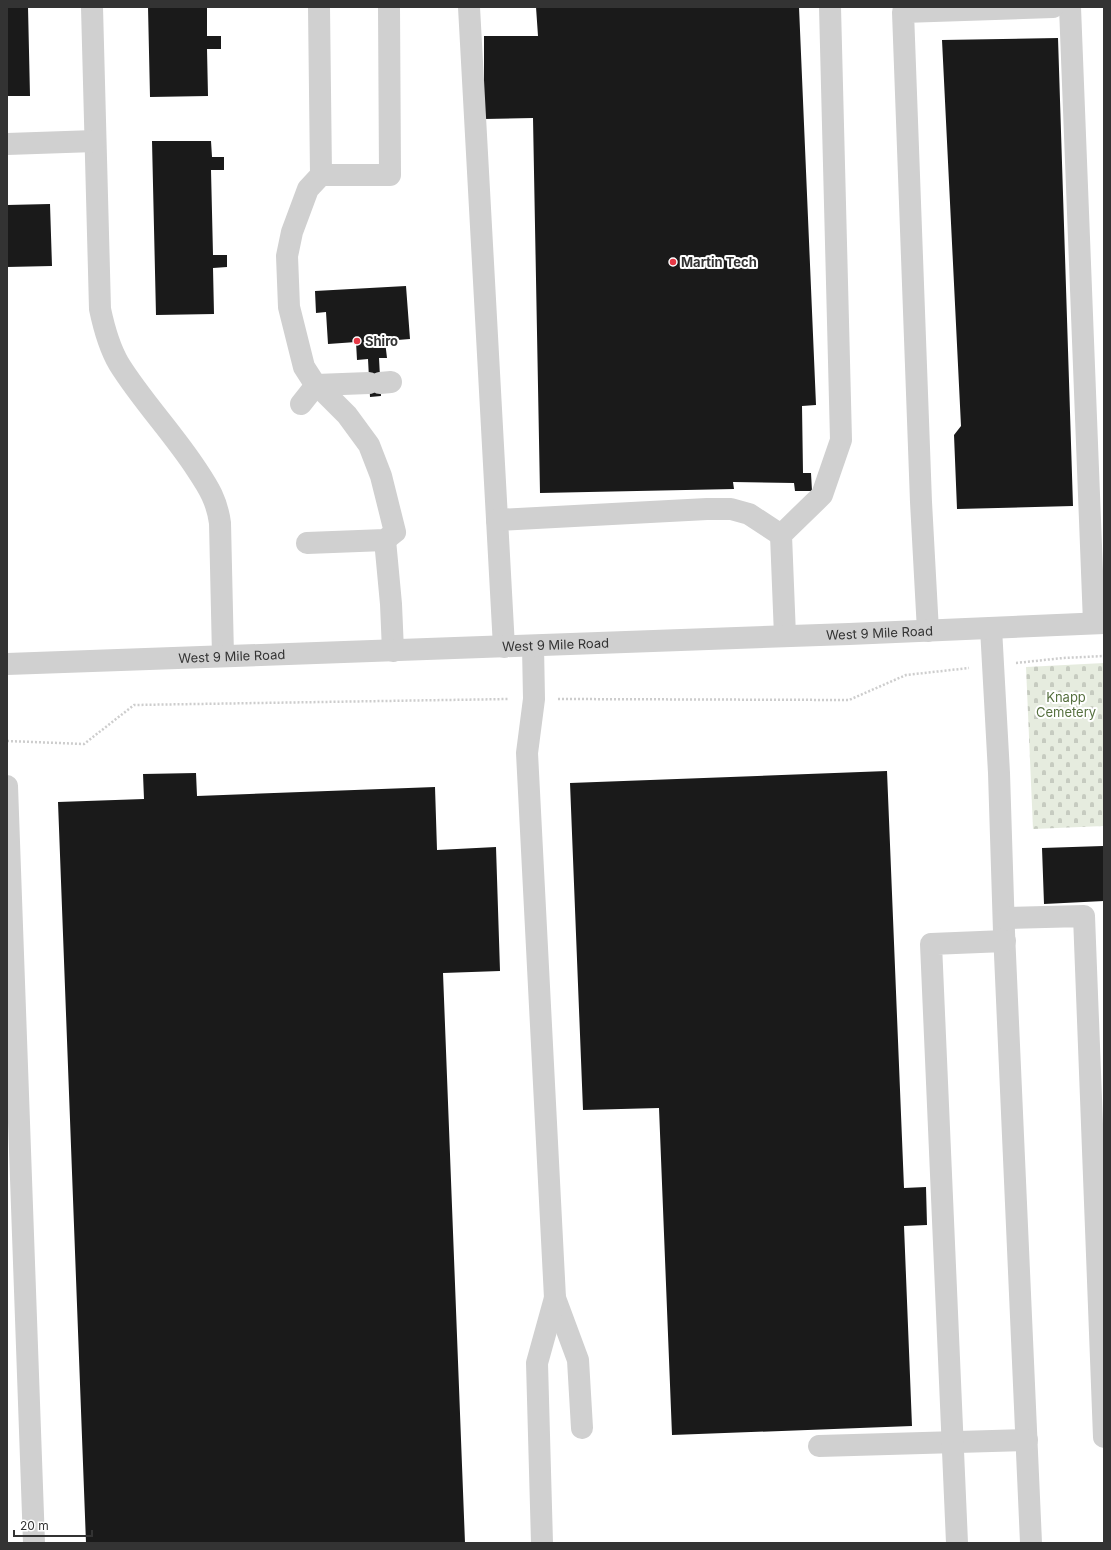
<svg xmlns="http://www.w3.org/2000/svg" width="1111" height="1550" viewBox="0 0 1111 1550" font-family="Inter,sans-serif">
<style>
.cemetery{fill:url(#cemetery-stones)}
.building{fill:#1a1a1a}
.lines{fill:none;stroke-linecap:round;stroke-linejoin:round}
.path{stroke:#cdcdcd;stroke-width:2.5;stroke-dasharray:2 2;stroke-linecap:butt}
.minor{stroke:#d0d0d0;stroke-width:22}
.poi-dot{fill:#e63946;stroke:#fff;stroke-width:1.5}
.labels{text-anchor:middle;dominant-baseline:central;stroke-width:4;stroke-linejoin:round;paint-order:stroke}
.poi-label{font-size:13px;font-weight:bold;fill:#333;stroke:#fff;text-anchor:start}
.street-label{font-size:13px;fill:#333;stroke:#fff}
.park-label{font-size:13px;fill:#56703f;stroke:#fff}
</style>
<defs>
<pattern id="cemetery-stones" width="16" height="16" patternUnits="userSpaceOnUse"><rect width="16" height="16" fill="#e6ecdf"/><path d="M2 7V4a2 2 0 0 1 4 0v3zM10 15v-3a2 2 0 0 1 4 0v3z" fill="#c6cbc0"/></pattern>
</defs>
<rect width="100%" height="100%" fill="#fff"/>
<path class="cemetery" d="M1104,663V826L1033,829L1026,667Z"/>
<path class="building" d="M7,7H28L30,96H7Z
M148,7H207V36H221V49H207L208,96L150,97Z
M536,7H799L816,405L802,406L803,473H811L812,491H795L794,483L733,482L734,489L540,493L533,118L484,119V36H538Z
M1058,38L1073,506L957,509L954,435L961,426L942,40Z
M152,141H211L212,157H224V170H211L213,255H227V267L213,268L214,314L156,315Z
M50,204L52,266L7,267V205Z
M406,286L410,339L385,341L387,358H379L381,396L370,397L368,359L357,360L356,342L328,344L326,312L316,313L315,291Z
M887,771L904,1188L926,1187L927,1225L904,1226L912,1426L672,1435L659,1108L583,1110L570,783Z
M196,773L197,796L435,787L437,850L496,847L500,971L443,973L465,1543H86L58,802L144,799L143,774Z
M1103,846L1104,901L1044,904L1042,848Z"/>
<g class="lines">
<path class="path" d="M1016,663L1063,658L1104,656
M558,699L849,700L906,675L969,668
M7,741L84,744L134,705L509,699"/>
<g class="minor">
<path d="M92,7L100,309C104,328 109,347 119,364C142,401 173,433 197,470C209,488 217,501 220,523L223,656"/>
<path d="M469,7L504,647"/>
<path d="M1070,7L1094,623"/>
<path d="M7,144L95,141"/>
<path d="M321,175H390L389,7"/>
<path d="M380,383L391,382"/>
<path d="M301,404L316,385L369,383"/>
<path d="M497,520L707,509H731L749,514L781,535"/>
<path d="M385,540L391,604L393,651"/>
<path d="M307,543L385,540L395,532L381,476L369,445L347,415L313,381L304,367L289,307L287,256L292,232L308,189L321,175L319,7"/>
<path d="M991,628L999,773L1004,932L1031,1543"/>
<path d="M928,631L921,502L903,12L1053,7"/>
<path d="M785,636L781,535L822,495L841,440L830,7"/>
<path d="M533,646L534,699L527,753L555,1298L578,1360L582,1428"/>
<path id="s1" d="M7,664L849,634L1104,623"/>
<path d="M7,786L34,1543"/>
<path d="M1004,918L1084,916L1104,1437"/>
<path d="M819,1446L1027,1440"/>
<path d="M542,1543L537,1363L555,1298"/>
<path d="M957,1543L931,944L1005,941"/>
</g>
</g>
<g class="poi-dot">
<circle cx="673" cy="262" r="4"/>
<circle cx="357" cy="341" r="4"/>
</g>
<g class="labels">
<g class="poi-label">
<text x="681" y="262">Martin Tech</text>
<text x="365" y="341">Shiro</text>
</g>
<g class="street-label">
<text stroke="none"><textPath href="#s1" startOffset="873">West 9 Mile Road</textPath></text>
<text stroke="none"><textPath href="#s1" startOffset="549">West 9 Mile Road</textPath></text>
<text stroke="none"><textPath href="#s1" startOffset="225">West 9 Mile Road</textPath></text>
</g>
<g class="park-label">
<text x="1066" y="697">Knapp<tspan x="1066" dy="15">Cemetery</tspan></text>
</g>
</g>
<rect width="1111" height="1550" fill="none" stroke="#333333" stroke-width="16"/>
<path d="M14 1530v6h78v-6" fill="none" stroke="#333333" stroke-width="2"/>
<text x="20" y="1530" font-size="12" fill="#333333" stroke="#ffffff" stroke-width="3" paint-order="stroke">20 m</text>
</svg>
